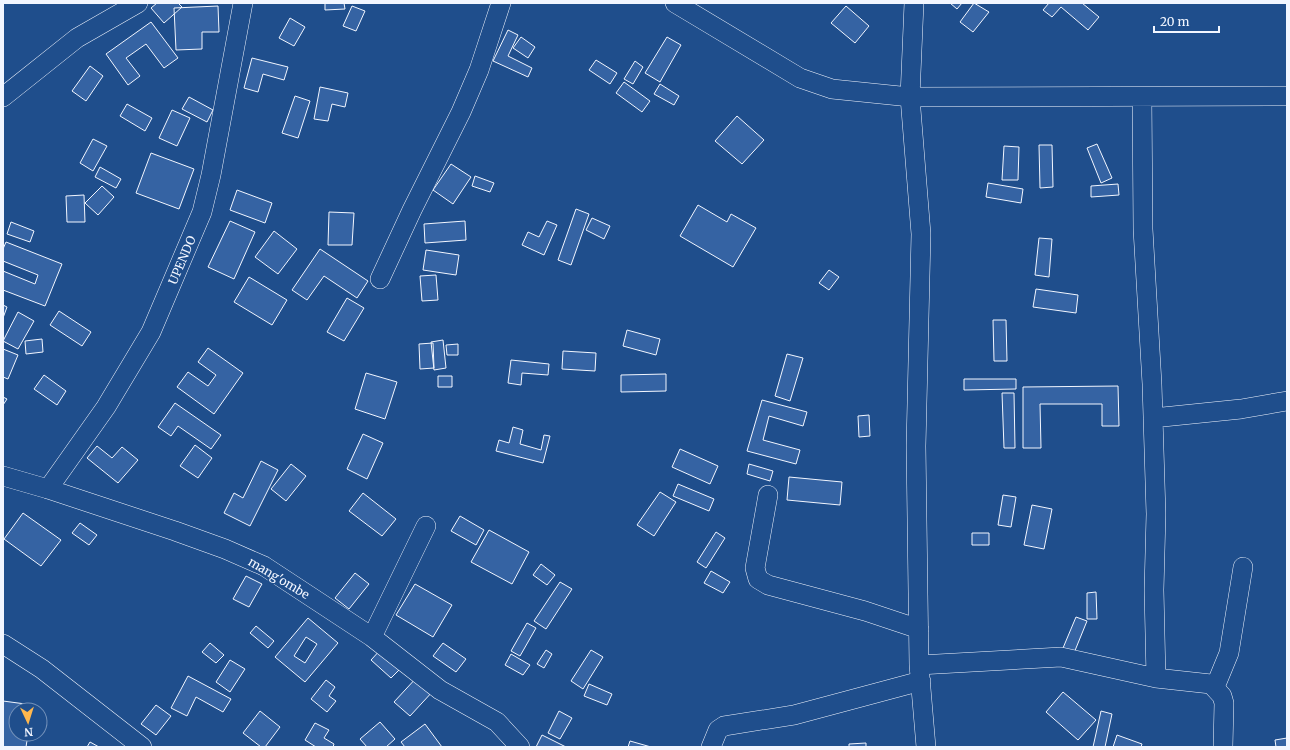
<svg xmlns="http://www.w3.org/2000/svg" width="1290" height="750" viewBox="0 0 1290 750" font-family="Merriweather,serif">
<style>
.building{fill:#3563a3;stroke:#f2f6ff;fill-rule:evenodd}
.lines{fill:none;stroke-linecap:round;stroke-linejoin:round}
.street-casing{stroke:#f2f6ff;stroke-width:20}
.street{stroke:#1f4e8c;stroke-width:19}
.labels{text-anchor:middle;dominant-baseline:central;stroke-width:3;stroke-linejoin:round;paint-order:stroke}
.street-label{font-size:12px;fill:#f2f6ff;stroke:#1f4e8c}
</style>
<rect width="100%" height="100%" fill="#1f4e8c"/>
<path class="building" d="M157,3H178L182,7L164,23L151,8Z
M325,3H344L345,9L325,10Z
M950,3H962L957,9Z
M974,3L989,12L973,32L960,22Z
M1049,3H1082L1099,17L1088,30L1061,7L1052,17L1043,10Z
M218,6L219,32H202V49L176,50L174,8Z
M352,6L365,11L356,31L343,26Z
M846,6L869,26L855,43L831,23Z
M290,18L305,27L294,46L279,38Z
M151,22L178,58L164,68L146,44L126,58L140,76L128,85L106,54Z
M508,30L518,35L508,56L532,68L528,77L493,61Z
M521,37L535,47L528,58L513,48Z
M667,37L681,45L660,82L645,73Z
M252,58L288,67L284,80L263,74L258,92L244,88Z
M596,60L617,73L610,84L589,70Z
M635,61L643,67L633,84L624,79Z
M90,66L103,76L86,101L72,91Z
M624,82L650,101L642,112L616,93Z
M660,84L679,96L674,105L654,94Z
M320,87L348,93L345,107L332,104L328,121L314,119Z
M295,96L310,101L298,138L282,133Z
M189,97L213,110L207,122L182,109Z
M127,104L152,118L145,131L120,116Z
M172,110L190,118L177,146L159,138Z
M737,116L764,140L742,164L715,141Z
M93,139L107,146L93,171L80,163Z
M1097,144L1112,178L1101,183L1087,148Z
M1039,145H1052L1053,187L1040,188Z
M1004,146L1019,147L1018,180H1002Z
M151,153L194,169L179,209L136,193Z
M451,164L471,177L453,204L433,190Z
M100,167L121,179L116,188L95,177Z
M475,176L494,183L490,192L472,186Z
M988,183L1023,189L1021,203L986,197Z
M1118,184L1119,195L1091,197V186Z
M102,186L114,197L98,215L85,203Z
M237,190L272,203L265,223L230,210Z
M84,195L85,222H67L66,196Z
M698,205L727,222L731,214L756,228L733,267L680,236Z
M576,209L589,214L571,265L558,260Z
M329,212L354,213L352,245H328Z
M592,218L610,226L604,239L586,230Z
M230,221L255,232L234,279L208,267Z
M465,221L466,240L425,243L424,224Z
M547,221L557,225L544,255L522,245L528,232L539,237Z
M11,222L34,231L30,242L7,234Z
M274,231L297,249L278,274L255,257Z
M1039,238L1052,239L1049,277L1035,275Z
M6,242L62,264L45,306L3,290V271L35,284L38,275L3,261V249Z
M320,249L368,281L357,298L324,276L307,300L292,290Z
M426,250L459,255L456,275L423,270Z
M829,270L839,277L829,290L819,283Z
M436,275L438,300L422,301L420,276Z
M249,277L287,300L272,325L234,302Z
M1036,289L1078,295L1076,313L1033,307Z
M347,298L364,308L344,341L327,332Z
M3,305L7,307L3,318Z
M59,311L91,332L82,346L50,325Z
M18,312L34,321L18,349L3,341Z
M993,320H1006L1007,361H994Z
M627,330L660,339L656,355L623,346Z
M42,339L43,352L26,354L25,341Z
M443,340L446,368L434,370L431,342Z
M433,343L434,368L420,369L419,344Z
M458,344V355H447L446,345Z
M208,348L243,373L214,414L177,387L188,372L208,386L216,375L198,362Z
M3,349L18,355L8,379L3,377Z
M563,351L596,353L595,371L562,369Z
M787,354L803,358L790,401L775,396Z
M511,360L549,364L548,375L522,373L521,385L508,383Z
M366,373L397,382L385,419L355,409Z
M666,374V391L621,392V375Z
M44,375L66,391L57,405L34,389Z
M438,376H452V387H438Z
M964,379H1016V389L964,390Z
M1118,386L1119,426H1102V404H1040L1041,448H1023V387Z
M1002,393H1014L1015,448H1004Z
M3,397L7,399L3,405Z
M762,400L807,412L803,426L769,416L763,440L800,450L796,464L747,451Z
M175,403L221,435L211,449L178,426L171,436L158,427Z
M869,415L870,436L859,437L858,416Z
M513,427L523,430L520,444L541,450L544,435L550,436L543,463L496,451L499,440L509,443Z
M363,434L383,443L367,479L347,469Z
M195,445L212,458L198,478L180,466Z
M97,446L112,458L122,447L138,460L118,483L87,458Z
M680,449L718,466L710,484L672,467Z
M261,461L278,470L250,526L224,513L234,493L243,498Z
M291,464L306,476L286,501L271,489Z
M749,464L773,471L770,481L747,474Z
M789,477L842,482L840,505L787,500Z
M678,484L714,499L709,511L673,496Z
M660,492L676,502L654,536L637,525Z
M363,493L396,519L382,536L349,511Z
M1003,495L1016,497L1011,527L998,525Z
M1032,505L1052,509L1044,549L1024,545Z
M23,513L61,540L41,566L4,539Z
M460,516L484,530L476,545L451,531Z
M80,523L97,535L89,545L72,533Z
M489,530L529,552L512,584L471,562Z
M716,532L725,538L706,568L697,562Z
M972,533H989V545H972Z
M541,564L555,575L547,585L533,575Z
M711,571L730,582L723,593L704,583Z
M355,573L369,584L349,609L335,598Z
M246,576L262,584L249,607L233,599Z
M560,582L572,589L546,629L534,621Z
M415,584L452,605L433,637L396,615Z
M1096,592L1097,619H1087V593Z
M1076,617L1087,621L1074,653L1063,648Z
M308,618L338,643L305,682L275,657ZM306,637L317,644L305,663L294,656Z
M527,623L536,628L520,656L511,651Z
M256,626L274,641L268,648L250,633Z
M210,643L224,655L216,663L202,652Z
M443,643L466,659L456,672L433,656Z
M382,648L403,666L391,678L371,660Z
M546,650L552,654L544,668L537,664Z
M591,650L603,657L583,689L571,681Z
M511,654L530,665L523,675L505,665Z
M230,660L245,669L230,692L216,682Z
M188,676L231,699L223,712L196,697L187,716L171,708Z
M418,676L434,690L410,716L394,702Z
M326,680L335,687L329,696L336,701L327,712L311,699Z
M589,684L612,694L607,705L584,696Z
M1063,692L1096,720L1078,740L1046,712Z
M3,701L33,705L32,710H16V734H28L26,747H3Z
M156,705L171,716L156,735L141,724Z
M260,711L280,727L265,747H261L243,733Z
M559,711L572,718L560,739L548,733Z
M1101,711L1112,714L1105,747H1093Z
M380,722L395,739L386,747H367L360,739Z
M315,723L329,730L324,738L334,744L333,747H316L305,740Z
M425,724L442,747H405L401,742Z
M542,735L566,747H536Z
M1117,735L1142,744L1141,747H1113Z
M1287,738V747H1276L1275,740Z
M630,741L651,747H628Z
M90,742L99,747H87Z
M866,743V747H849V744Z"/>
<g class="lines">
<g class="street-casing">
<path id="street" d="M675,3L800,78L832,89L910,97L1287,96
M914,3L910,97L921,234L916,446L919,665L926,747
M3,97L77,38L138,3
M1142,97L1143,229L1152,384L1156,514L1154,590L1156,678
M380,279L412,210L461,112L479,70L501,3
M1153,418L1241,409L1287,401
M3,476L48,489L175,531L225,549L264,566L372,637L440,690L497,722L520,747
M48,489L106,407L151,332L202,212L211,175L243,3
M768,495L755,568L758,579L768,585L865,611L919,629
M372,637L426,526
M3,644L42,669L142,747
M919,665L1061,657L1156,678L1211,684L1222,696L1224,703L1223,747
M1215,687L1229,653L1243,567
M711,747L718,730L724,726L794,715L921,681"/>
</g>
<use href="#street" class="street"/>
</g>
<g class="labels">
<g class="street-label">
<text transform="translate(182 260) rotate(-67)">UPENDO</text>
<text transform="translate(279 578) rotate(31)">mang'ombe</text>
</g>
</g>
<rect width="1290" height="750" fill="none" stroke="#f2f6ff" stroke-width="8"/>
<g transform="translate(28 722) rotate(176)"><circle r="19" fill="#1f4e8c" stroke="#7391ba"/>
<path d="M0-3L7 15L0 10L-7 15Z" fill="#ffb74d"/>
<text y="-6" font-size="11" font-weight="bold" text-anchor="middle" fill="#f2f6ff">N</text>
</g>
<path d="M1154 26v6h65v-6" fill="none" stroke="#f2f6ff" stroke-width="2"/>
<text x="1160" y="26" font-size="12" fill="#f2f6ff" stroke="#1f4e8c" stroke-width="3" paint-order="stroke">20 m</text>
</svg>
